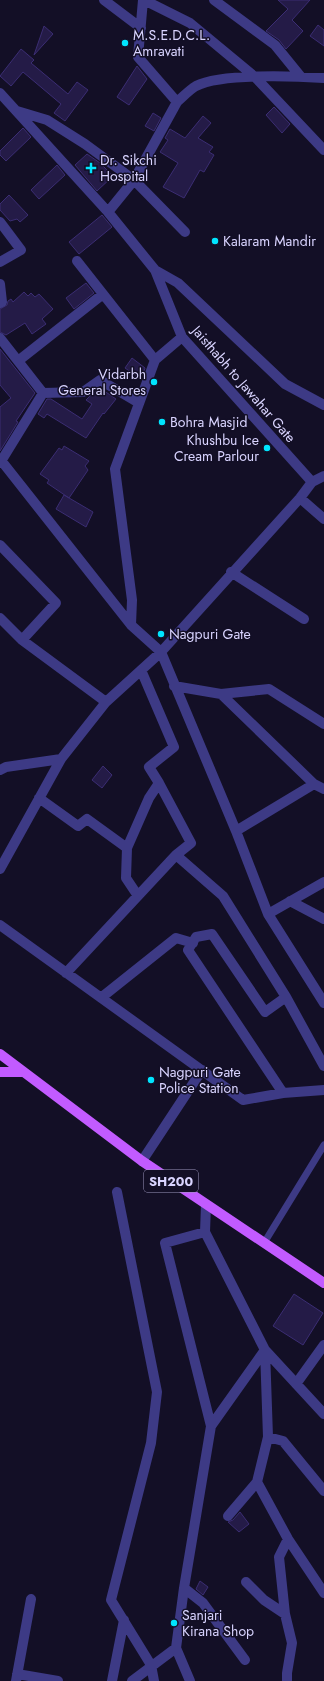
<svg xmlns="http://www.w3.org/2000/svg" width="324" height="1681" viewBox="0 0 324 1681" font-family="Jost,sans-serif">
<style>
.building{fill:#241b47;stroke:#3b2d73}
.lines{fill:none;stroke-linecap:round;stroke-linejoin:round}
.service{stroke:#3d3a85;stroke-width:7}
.minor{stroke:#3d3a85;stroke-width:10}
.primary{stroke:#c25bff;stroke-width:10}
.poi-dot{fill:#00e5ff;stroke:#130f26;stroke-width:1.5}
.labels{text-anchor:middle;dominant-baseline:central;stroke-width:3;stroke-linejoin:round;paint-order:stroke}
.shield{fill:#130f26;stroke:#9e99be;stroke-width:1}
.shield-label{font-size:13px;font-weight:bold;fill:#d9d4ff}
.poi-label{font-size:14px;fill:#d9d4ff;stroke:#130f26;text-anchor:start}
.street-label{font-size:14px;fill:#d9d4ff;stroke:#130f26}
</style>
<rect width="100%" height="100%" fill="#130f26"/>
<path class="building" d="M278,0H310L292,20L303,31L286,49L279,40L266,31L288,9Z
M318,25L324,30V46L310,36Z
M44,26L53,34L34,55Z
M21,49L34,60L31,63L68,94L77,82L88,90L65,121L54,113L61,104L23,72L11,86L0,76Z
M137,66L147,79L129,105L117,97Z
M274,107L290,124L282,133L266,115Z
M153,113L161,118L154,131L145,126Z
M203,116L211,123L198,138L213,147L209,152L214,155L204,172L200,170L184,198L163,187L178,163L160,152L168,140L165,138L170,129L185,138Z
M23,128L31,137L6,161L0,155V151Z
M87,154L100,163L113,176L97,191L75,165Z
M57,165L65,175L39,199L31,190Z
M9,195L28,215L20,222L17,219L10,221L0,210V204Z
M102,215L112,227L79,254L69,242Z
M86,283L94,293L74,309L66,298Z
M24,292L28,296L31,293L35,297L39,294L53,309L42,319L46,324L32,334L25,323L6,335L0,332V309L7,305L8,301L11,299L13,302Z
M0,349L35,393L16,421L18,422L0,451V407L11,398L0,385Z
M132,358L145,368L141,379L125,368Z
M100,388L116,399L104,414L103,413L86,438L47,414L44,418L38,414L47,399H51L82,419L92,404L86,400L91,395Z
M64,446L89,461L85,466L88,470L69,498L47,483L49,480L40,474L59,448L62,450Z
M64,495L93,512L86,527L56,509Z
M103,766L112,775L102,788L92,780Z
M294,1294L323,1313L303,1345L273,1326Z
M240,1512L249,1524L239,1532L228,1522L233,1520Z
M200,1581L208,1587L203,1595L196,1589Z"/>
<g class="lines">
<path class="service" d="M264,1243L324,1145"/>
<path class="minor" d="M104,0L141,28
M144,0L190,23L255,77L324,150
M214,0L275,45L301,77
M0,93L108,212L155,270L182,337L312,482
M177,102C183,97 189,90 196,86C221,73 295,76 324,78
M17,111L47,120L85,144L134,180L185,232
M108,212L134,180L177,102L138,57L143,0
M0,222L21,250L0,262
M77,261L155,360
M155,270L178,283L285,384L324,405
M0,284L2,302L0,303
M0,338L43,393L0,463
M18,361L103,294
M43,393L83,392L100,380L139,403
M0,459L131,625L161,652L236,831L268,914L324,1003
M300,498L324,519
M0,545L56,603L22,640
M231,572L304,619
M0,618L22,640L106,702
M131,625L132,600L115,469L155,360L182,337
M174,686L221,694L314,784L324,789
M221,694L269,689L324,724
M0,770L6,767L61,759
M39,798L78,826L87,819L127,848
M236,831L314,784
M176,855L223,896L286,997L324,1066
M0,869L61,759L106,702L161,652L300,498L312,482L324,476
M138,896L126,878L127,848L149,798L159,783L149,767L174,747L141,670
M290,901L324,919
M268,914L324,882
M0,925L243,1100L283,1093L324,1090
M66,973L176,855L191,843L159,783
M102,997L176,938L193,943
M283,1093L188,950L196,937L212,934L265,1012L286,997
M142,1161L202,1070
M117,1192L157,1392L151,1443L111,1600L151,1665L154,1681
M206,1205L205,1232L265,1350L324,1414
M205,1232L165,1243L211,1426
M265,1350L268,1437L257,1482L288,1539L324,1593
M296,1384L324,1345
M268,1437L283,1441L324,1491
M228,1516L257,1482
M246,1582L264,1600L285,1614
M184,1588L203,1603L245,1660
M17,1674L58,1681
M16,1681L31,1599
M112,1681L124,1620
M132,1681L176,1648
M190,1681L176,1648L184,1588L211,1426L265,1350
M287,1681V1673L292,1643L285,1614L279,1557L288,1539"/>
<path class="primary" d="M0,1054L142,1161L324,1283
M0,1072H23"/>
</g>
<g class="poi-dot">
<circle cx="125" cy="43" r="4"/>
<path d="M89 162h4v4h4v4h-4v4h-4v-4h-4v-4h4z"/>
<circle cx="215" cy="241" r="4"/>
<circle cx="154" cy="382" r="4"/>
<circle cx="162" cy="422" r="4"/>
<circle cx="267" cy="448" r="4"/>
<circle cx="161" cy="634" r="4"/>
<circle cx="151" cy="1080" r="4"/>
<circle cx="174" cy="1623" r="4"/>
</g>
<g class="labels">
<rect class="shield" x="144" y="1170" width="54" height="22" rx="3"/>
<g class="shield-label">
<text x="171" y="1181">SH200</text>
</g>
<g class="poi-label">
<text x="133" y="35">M.S.E.D.C.L.<tspan x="133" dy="16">Amravati</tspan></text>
<text x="100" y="160">Dr. Sikchi<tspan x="100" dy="16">Hospital</tspan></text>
<text x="223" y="241">Kalaram Mandir</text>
<text x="146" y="374" text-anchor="end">Vidarbh<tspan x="146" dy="16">General Stores</tspan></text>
<text x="170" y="422">Bohra Masjid</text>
<text x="259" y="440" text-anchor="end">Khushbu Ice<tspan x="259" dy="16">Cream Parlour</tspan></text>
<text x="169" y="634">Nagpuri Gate</text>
<text x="159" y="1072">Nagpuri Gate<tspan x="159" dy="16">Police Station</tspan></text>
<text x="182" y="1615">Sanjari<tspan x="182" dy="16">Kirana Shop</tspan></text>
</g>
<g class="street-label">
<text transform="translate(244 384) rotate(49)">Jaisthabh to Jawahar Gate</text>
</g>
</g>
</svg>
